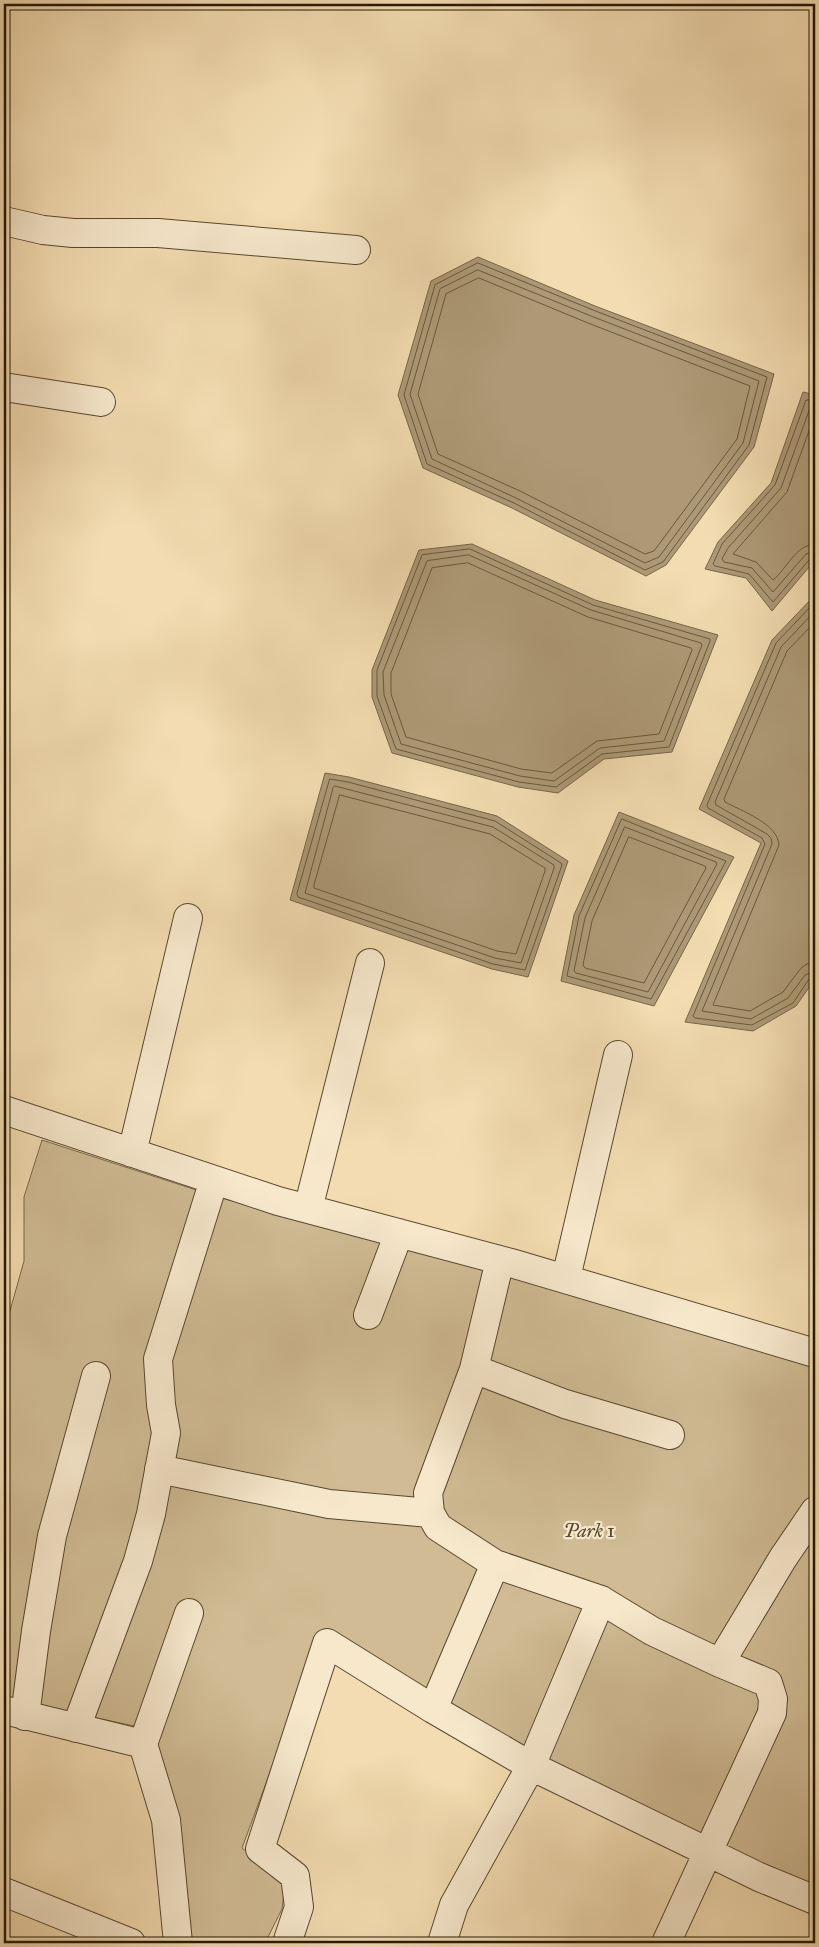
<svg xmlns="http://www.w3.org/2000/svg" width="819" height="1947" viewBox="0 0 819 1947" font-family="'IM FELL Great Primer',serif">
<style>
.green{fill:#d0bb94;stroke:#7a694c}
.water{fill:#ad9976;stroke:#776548}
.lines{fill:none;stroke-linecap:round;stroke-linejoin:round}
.shore{stroke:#69583d;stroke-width:1}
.minor-casing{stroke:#58482f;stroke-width:30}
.minor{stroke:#f7e8cc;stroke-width:28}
.labels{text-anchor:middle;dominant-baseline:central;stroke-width:4.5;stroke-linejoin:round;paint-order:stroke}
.park-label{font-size:19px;font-style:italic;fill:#58482f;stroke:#f7e8cc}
</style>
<rect width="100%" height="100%" fill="#f3dcb1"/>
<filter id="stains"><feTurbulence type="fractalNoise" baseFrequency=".004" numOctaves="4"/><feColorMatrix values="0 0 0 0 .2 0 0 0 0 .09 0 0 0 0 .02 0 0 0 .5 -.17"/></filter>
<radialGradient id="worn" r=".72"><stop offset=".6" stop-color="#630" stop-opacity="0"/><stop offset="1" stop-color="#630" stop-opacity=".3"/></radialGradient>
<path class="green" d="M42,1140L221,1198L508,1274L815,1360V1889L513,1747L323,1629L242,1848L285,1884L282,1909L265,1943H190L164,1767L134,1726L4,1698V1332L24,1261V1197Z"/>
<path class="water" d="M478,257L595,306L774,374L754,447L666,565L646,576L512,508L423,468L398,395L431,281Z
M803,392L815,395V560L772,611L746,578L705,569L718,542L771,483Z
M472,544L595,600L718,635L672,752L604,759L558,793L518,787L392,753L372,697V670L419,550Z
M815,595V979L796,1006L753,1031L685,1022L761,843L699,809L772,640Z
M325,773L349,777L497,816L568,861L528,977L492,969L290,900Z
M619,812L734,857L654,1006L561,981L574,915Z"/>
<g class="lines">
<path class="shore" d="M478,263L593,310L767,377L749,445L663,562L645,570L514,503L427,464L404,395L435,285Z
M478,270L591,316L759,381L743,443L659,557L645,563L516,498L432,459L410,394L440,289Z
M479,278L588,323L750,386L737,439L654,551L645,554L520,491L438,454L418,394L446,294Z
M815,400H806L775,485L722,544L713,564L715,566L749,574L773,602L809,560L815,558
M815,406L810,408L781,488L728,548L722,559L724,562L752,568L773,592L806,554L815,551
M815,414L787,492L733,554L756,562L773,580C787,569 795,545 815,544
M470,549L593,605L710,639V641L669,747L602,754L556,787L519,782L396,749L377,696V670L422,555Z
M469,555L591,610L701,643L702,645L664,741L600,748L554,781L520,776L401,744L384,695L383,672L427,561Z
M468,563L588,617L691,648L692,650L659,734L597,741L552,773L521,769L406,737L391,694V673L432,568Z
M815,602L776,643L707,805L708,808L762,838L765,844L693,1016L695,1018L752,1025L793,1003L809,979L815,977
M815,611L781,647L715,802L716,805L767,834L771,838L772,844L702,1011L751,1019L788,998L805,975L815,971
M815,622L787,651L724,799L725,802C742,811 778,824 779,845L713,1005L750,1011L783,992L801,968L807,964L815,963
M330,779L348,782L495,821L561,863L562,865L525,970L493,964L298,897L297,894Z
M335,786L493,827L554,865V868L521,963L495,958L305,893L333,788Z
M340,795L490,834L545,868V871L516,954L497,951L314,888V885Z
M622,819L726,861L651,999L567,976L579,916Z
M625,827L716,862L717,864L648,992L576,973L574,971L585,918Z
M629,837L705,866L706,868L644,983L585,968L583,965L592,921Z"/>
<g class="minor-casing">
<path id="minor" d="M4,221L43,230L73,233H158L356,250
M4,387L101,402
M4,1110L278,1201L511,1263L815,1353
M132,1153L188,918
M308,1209L370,963
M500,1260L474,1369L428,1493L430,1513L438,1527L495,1564L601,1600L652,1631L720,1663L768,1683L773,1699L772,1713L666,1943
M566,1278L618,1055
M368,1315L399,1233
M474,1369L565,1404L670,1435
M159,1469L329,1504L430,1513
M720,1663L783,1558L815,1511
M433,1709L495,1564
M4,1710L143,1744L166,1820L178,1943
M25,1716L36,1631L52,1536L96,1376
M76,1728L138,1561L151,1514L166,1433L161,1405L158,1359L214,1180
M143,1744L189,1613
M4,1892L131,1943
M287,1943L299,1907L295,1876L260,1849L327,1643L433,1709L531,1766L759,1877L815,1900
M442,1943L454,1905L531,1766L601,1600"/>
</g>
<use href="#minor" class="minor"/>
</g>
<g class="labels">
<g class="park-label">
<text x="589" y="1530">Park 1</text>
</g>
</g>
<rect width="819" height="1947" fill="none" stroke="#f3dcb1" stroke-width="20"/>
<rect x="5" y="5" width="809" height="1937" fill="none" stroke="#251704" stroke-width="2.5"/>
<rect x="10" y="10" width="799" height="1927" fill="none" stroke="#251704"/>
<rect width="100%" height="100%" filter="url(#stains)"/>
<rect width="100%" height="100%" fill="url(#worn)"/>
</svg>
